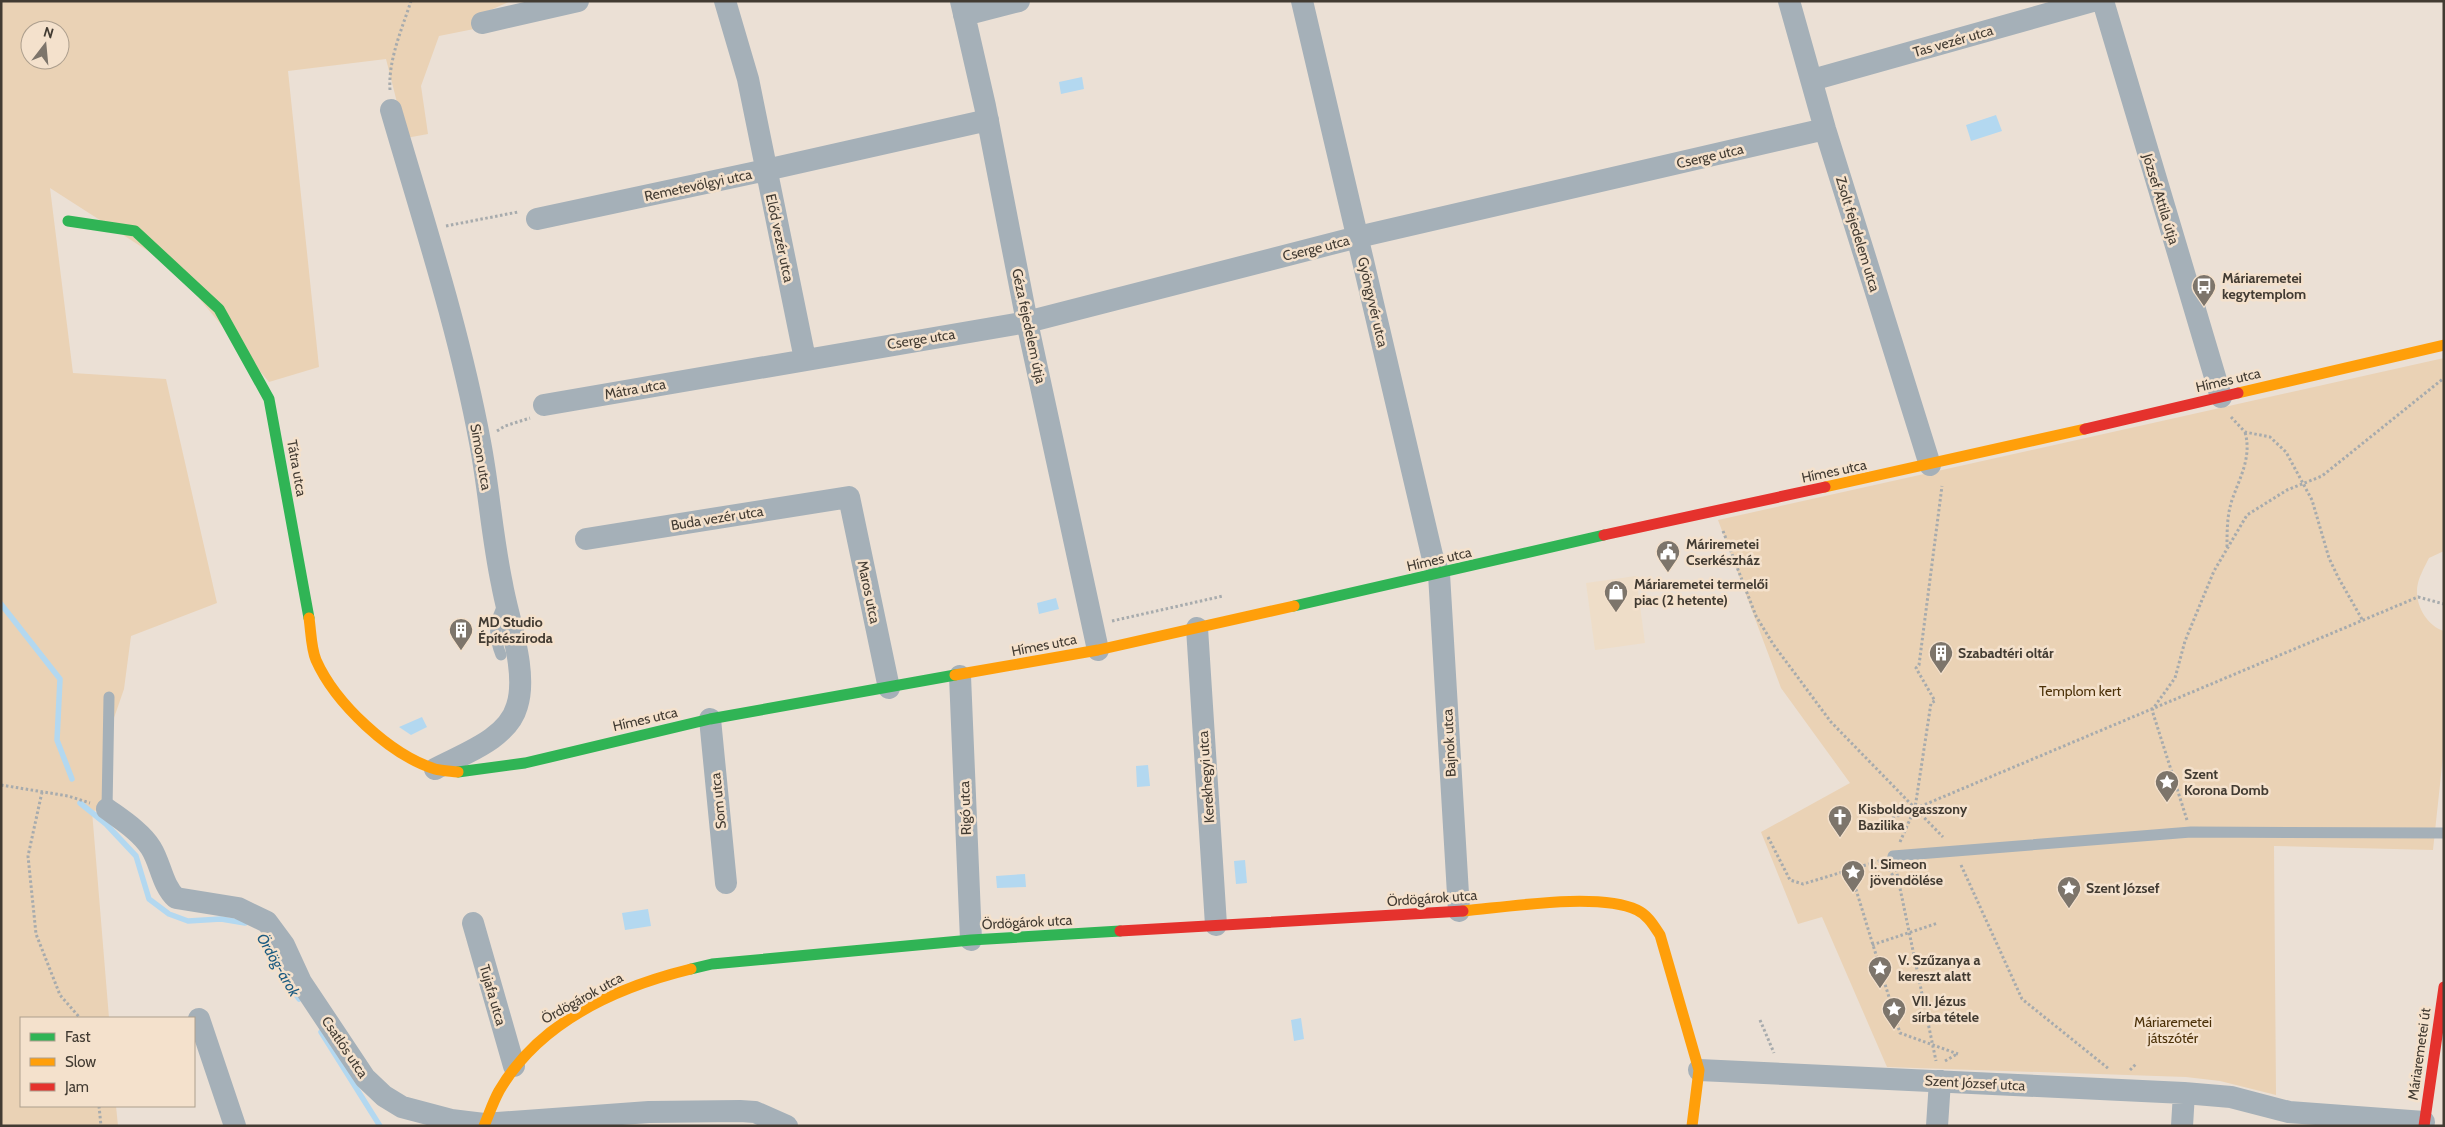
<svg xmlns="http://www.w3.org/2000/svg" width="2445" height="1127" viewBox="0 0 2445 1127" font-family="Cabin,sans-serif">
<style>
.built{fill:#eeddc8}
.green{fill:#ead2b5;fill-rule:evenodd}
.water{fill:#b3d8f0}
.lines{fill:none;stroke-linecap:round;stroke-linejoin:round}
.stream{stroke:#b3d8f0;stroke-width:5.5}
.path{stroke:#a7abad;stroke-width:3;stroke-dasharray:2.5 2.5;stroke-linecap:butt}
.lane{stroke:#a5b0b8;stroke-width:11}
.street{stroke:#a5b0b8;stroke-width:22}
.fast{stroke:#30b455;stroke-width:11}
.slow{stroke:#ff9f0a;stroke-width:11}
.jam{stroke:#e5322d;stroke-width:11}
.labels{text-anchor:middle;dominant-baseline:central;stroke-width:5;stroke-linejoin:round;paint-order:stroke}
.street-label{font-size:14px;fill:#423b32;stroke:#f4e1cc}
.poi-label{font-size:14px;font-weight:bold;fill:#423b32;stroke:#f4e1cc;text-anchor:start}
.park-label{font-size:14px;fill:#4c3108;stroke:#f4e1cc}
.water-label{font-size:15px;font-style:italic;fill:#1a5a80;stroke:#f4e1cc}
</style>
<rect width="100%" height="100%" fill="#ebe0d5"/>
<path class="built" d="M1636,576L1645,643L1595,650L1586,583Z"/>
<path class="green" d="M1,1H511L474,17V29L439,36L421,86L428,134L406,138L386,59L288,71L319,367L269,382L173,267L50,188L73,373L166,379L217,603L131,636L124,689L106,741L107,809L92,811L109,1018H21V1106H116L118,1126H1ZM30,30H60V60H30Z
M2444,358V551L2429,558C2425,566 2420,575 2418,583C2413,602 2426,626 2444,631V747L2433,850L2274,846L2276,1095L2220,1081L2186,1077L1887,1067L1822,917L1798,924L1761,832L1850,783L1781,688L1718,520Z"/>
<path class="water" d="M1082,77L1084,89L1061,94L1059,82Z
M1996,115L2002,131L1971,141L1966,125Z
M1056,598L1059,609L1039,614L1037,603Z
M422,717L427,727L411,735L399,727Z
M1148,765L1150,786L1137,787L1136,766Z
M1245,860L1247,883L1236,884L1234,861Z
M1025,874L1026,887L997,888L996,876Z
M648,909L651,926L625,930L622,913Z
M1301,1018L1304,1039L1294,1041L1291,1020Z"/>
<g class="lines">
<path class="stream" d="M1,604L60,679L57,740L72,779
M80,803L106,824L136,856L149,899L169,914L188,921L221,919L245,923
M265,938L284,978L299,999
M321,1032L380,1126"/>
<path class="path" d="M390,90C388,60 402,29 411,1
M446,226L518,212
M2231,417L2245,432L2270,437L2286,452L2312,500L2329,558L2338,577L2363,621
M497,431L505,426L530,418
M1723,531L1756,616L1773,644L1831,722L1943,837
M2227,547C2227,531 2227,515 2232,500C2240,477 2252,457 2245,432
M1112,621L1223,596
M1,785L68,796L90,803
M42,792L28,856L36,934L60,995L80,1018
M1888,820L2418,597L2444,604
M2187,820L2152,710L2175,678L2185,641L2214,571L2247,515L2287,490L2322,476L2444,378
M1768,837L1790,880L1803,884L1879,861
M1900,842L1915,808L1931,703L1935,701L1916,668L1919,665L1942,486
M1961,865L2022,999L2109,1069
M1889,869L1897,883
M1896,869L1936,1061
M1850,870L1900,1033L1958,1054
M1872,945L1938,923
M1760,1020L1774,1053
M1945,1061L1957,1054
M2130,1070L2136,1064
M99,1106L101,1126"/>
<path class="lane" d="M501,655C493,635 494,622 504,604
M107,809L109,697
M1893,856L2191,832L2444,833"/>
<path class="street" d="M725,1L748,79L805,359
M961,1L985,106L1027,322L1098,650
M1302,1L1432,555L1439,574L1459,911
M1789,1L1825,129L1930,465
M2103,1L2221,397
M964,15L1019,1
M482,23L578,1
M1812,80L2093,1
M391,110C423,220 459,329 480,442C489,489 492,537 502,584C508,619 528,672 517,706C508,739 463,754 435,769
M537,219L766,170L988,120
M544,405L1027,322L1358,237L1825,129
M586,539L849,497L889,688
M1197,628L1216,925
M960,676L971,940
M710,719L726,883
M107,809C122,820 141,832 151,848C161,864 162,885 176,898L238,908L267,922L284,945L301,982L365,1078L384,1096L402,1107L451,1120L484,1124L649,1112L740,1111L755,1112L787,1126
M473,923L514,1066
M199,1019L235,1126
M1699,1070L2184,1093L2231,1097L2289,1112L2424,1122
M1937,1126L1940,1081
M2182,1126L2184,1093"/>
<path class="fast" d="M68,221L135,231L219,309L269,399L309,618
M1294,606L1604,535
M458,772L525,763L710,719L955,675
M691,969L712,964L971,940L1120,931"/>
<path class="slow" d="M2238,393L2444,345
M1825,487L2085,429
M309,618C311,631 311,648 316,660C335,703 390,755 435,769C442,771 450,771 458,772
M955,675L1098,650L1294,606
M1463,911C1508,907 1598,892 1637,910C1648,915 1654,926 1660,935L1699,1070L1692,1126
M484,1126C489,1114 493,1102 499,1091C539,1022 617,987 691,969"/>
<path class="jam" d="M2085,429L2238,393
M1604,535L1825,487
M1120,931L1463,911
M2424,1126L2444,987"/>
</g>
<defs>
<g id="bus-pin" transform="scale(1.25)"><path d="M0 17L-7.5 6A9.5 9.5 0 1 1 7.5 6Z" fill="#7d756b" stroke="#f4e1cc"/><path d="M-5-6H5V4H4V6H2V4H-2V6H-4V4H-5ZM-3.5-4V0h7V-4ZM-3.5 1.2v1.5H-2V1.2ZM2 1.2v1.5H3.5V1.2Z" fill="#fff"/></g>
<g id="civic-pin" transform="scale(1.25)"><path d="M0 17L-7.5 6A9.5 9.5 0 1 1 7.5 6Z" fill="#7d756b" stroke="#f4e1cc"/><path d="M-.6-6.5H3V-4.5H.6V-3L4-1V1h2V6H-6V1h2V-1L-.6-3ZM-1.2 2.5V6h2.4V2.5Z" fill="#fff"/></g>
<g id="shop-pin" transform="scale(1.25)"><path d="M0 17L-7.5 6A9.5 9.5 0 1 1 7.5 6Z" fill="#7d756b" stroke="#f4e1cc"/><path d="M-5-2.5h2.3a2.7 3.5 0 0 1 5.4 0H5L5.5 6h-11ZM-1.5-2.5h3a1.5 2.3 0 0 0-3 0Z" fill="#fff"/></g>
<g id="building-pin" transform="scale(1.25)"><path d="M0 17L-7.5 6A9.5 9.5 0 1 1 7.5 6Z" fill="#7d756b" stroke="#f4e1cc"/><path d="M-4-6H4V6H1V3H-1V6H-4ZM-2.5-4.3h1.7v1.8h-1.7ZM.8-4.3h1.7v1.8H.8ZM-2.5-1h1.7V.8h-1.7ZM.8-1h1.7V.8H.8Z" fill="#fff"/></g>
<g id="sight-pin" transform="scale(1.25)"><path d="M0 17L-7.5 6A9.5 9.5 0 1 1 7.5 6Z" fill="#7d756b" stroke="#f4e1cc"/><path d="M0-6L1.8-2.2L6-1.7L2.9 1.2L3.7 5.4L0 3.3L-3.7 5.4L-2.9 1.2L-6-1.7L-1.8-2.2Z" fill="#fff"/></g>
<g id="church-pin" transform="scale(1.25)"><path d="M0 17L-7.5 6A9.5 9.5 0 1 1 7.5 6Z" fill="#7d756b" stroke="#f4e1cc"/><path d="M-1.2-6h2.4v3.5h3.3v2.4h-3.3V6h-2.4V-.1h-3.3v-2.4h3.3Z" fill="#fff"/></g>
</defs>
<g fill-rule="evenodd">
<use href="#bus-pin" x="2204" y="286"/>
<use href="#civic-pin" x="1668" y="552"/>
<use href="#shop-pin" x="1616" y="592"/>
<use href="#building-pin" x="461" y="630"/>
<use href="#building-pin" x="1941" y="653"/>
<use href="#sight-pin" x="2167" y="782"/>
<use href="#church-pin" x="1840" y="817"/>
<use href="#sight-pin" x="1853" y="872"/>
<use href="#sight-pin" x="2069" y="888"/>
<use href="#sight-pin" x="1880" y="968"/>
<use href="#sight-pin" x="1894" y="1009"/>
</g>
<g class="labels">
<g class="street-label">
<text transform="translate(1953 41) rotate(-16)">Tas vezér utca</text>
<text transform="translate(1710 156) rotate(-13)">Cserge utca</text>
<text transform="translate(698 185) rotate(-12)">Remetevölgyi utca</text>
<text transform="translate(2161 199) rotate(73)">József Attila útja</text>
<text transform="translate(1858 234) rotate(73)">Zsolt fejedelem utca</text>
<text transform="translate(780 238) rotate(78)">Előd vezér utca</text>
<text transform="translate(1316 248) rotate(-14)">Cserge utca</text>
<text transform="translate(1373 302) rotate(77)">Gyöngyvér utca</text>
<text transform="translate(1029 326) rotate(78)">Géza fejedelem útja</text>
<text transform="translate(921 339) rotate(-9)">Cserge utca</text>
<text transform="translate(2228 380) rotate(-13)">Hímes utca</text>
<text transform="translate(635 389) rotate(-10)">Mátra utca</text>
<text transform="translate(481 457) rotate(80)">Simon utca</text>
<text transform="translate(297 468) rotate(80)">Tátra utca</text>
<text transform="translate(1834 471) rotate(-12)">Hímes utca</text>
<text transform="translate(717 518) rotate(-9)">Buda vezér utca</text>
<text transform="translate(1439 559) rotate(-13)">Hímes utca</text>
<text transform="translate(869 592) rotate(78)">Maros utca</text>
<text transform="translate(1044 645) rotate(-11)">Hímes utca</text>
<text transform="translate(645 719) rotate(-13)">Hímes utca</text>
<text transform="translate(1449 743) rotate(-93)">Bajnok utca</text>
<text transform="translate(1206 777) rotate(-94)">Kerekhegyi utca</text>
<text transform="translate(718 801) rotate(-96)">Som utca</text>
<text transform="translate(965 808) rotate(-92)">Rigó utca</text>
<text transform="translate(1432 898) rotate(-4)">Ördögárok utca</text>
<text transform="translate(1027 922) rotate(-3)">Ördögárok utca</text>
<text transform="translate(493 995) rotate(74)">Tujafa utca</text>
<text transform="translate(582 998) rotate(-29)">Ördögárok utca</text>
<text transform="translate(345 1047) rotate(56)">Csatlós utca</text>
<text transform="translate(2419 1054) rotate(-82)">Máriaremetei út</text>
<text transform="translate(1975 1083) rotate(3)">Szent József utca</text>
</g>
<g class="poi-label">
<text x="2222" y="278">Máriaremetei<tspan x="2222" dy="16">kegytemplom</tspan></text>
<text x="1686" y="544">Máriremetei<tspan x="1686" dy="16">Cserkészház</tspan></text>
<text x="1634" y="584">Máriaremetei termelői<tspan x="1634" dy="16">piac (2 hetente)</tspan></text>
<text x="478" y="622">MD Studio<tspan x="478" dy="16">Építésziroda</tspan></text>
<text x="1958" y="653">Szabadtéri oltár</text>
<text x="2184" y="774">Szent<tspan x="2184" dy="16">Korona Domb</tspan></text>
<text x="1858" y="809">Kisboldogasszony<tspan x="1858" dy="16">Bazilika</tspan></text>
<text x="1870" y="864">I. Simeon<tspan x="1870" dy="16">jövendölése</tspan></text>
<text x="2086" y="888">Szent József</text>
<text x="1898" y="960">V. Szűzanya a<tspan x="1898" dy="16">kereszt alatt</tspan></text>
<text x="1912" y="1001">VII. Jézus<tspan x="1912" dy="16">sírba tétele</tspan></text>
</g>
<g class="park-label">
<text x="2080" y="691">Templom kert</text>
<text x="2173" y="1022">Máriaremetei<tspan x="2173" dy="16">játszótér</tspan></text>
</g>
<g class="water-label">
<text transform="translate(278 965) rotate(60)">Ördög-árok</text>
</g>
</g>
<rect width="2445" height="1127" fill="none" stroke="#423b32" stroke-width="5"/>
<rect x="20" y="1017" width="175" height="90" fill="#f4e1cc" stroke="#ad9f8e"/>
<rect x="30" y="1033" width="25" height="8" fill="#30b455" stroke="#ad9f8e"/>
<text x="65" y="1042" font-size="15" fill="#423b32">Fast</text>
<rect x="30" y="1058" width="25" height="8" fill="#ff9f0a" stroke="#ad9f8e"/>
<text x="65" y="1067" font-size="15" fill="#423b32">Slow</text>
<rect x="30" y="1083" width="25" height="8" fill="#e5322d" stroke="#ad9f8e"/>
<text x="65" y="1092" font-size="15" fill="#423b32">Jam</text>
<g transform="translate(45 45) rotate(16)"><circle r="24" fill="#f4e1cc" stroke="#ad9f8e"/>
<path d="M0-4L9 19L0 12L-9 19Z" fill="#7d756b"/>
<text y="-8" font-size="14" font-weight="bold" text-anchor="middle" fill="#423b32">N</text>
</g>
</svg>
